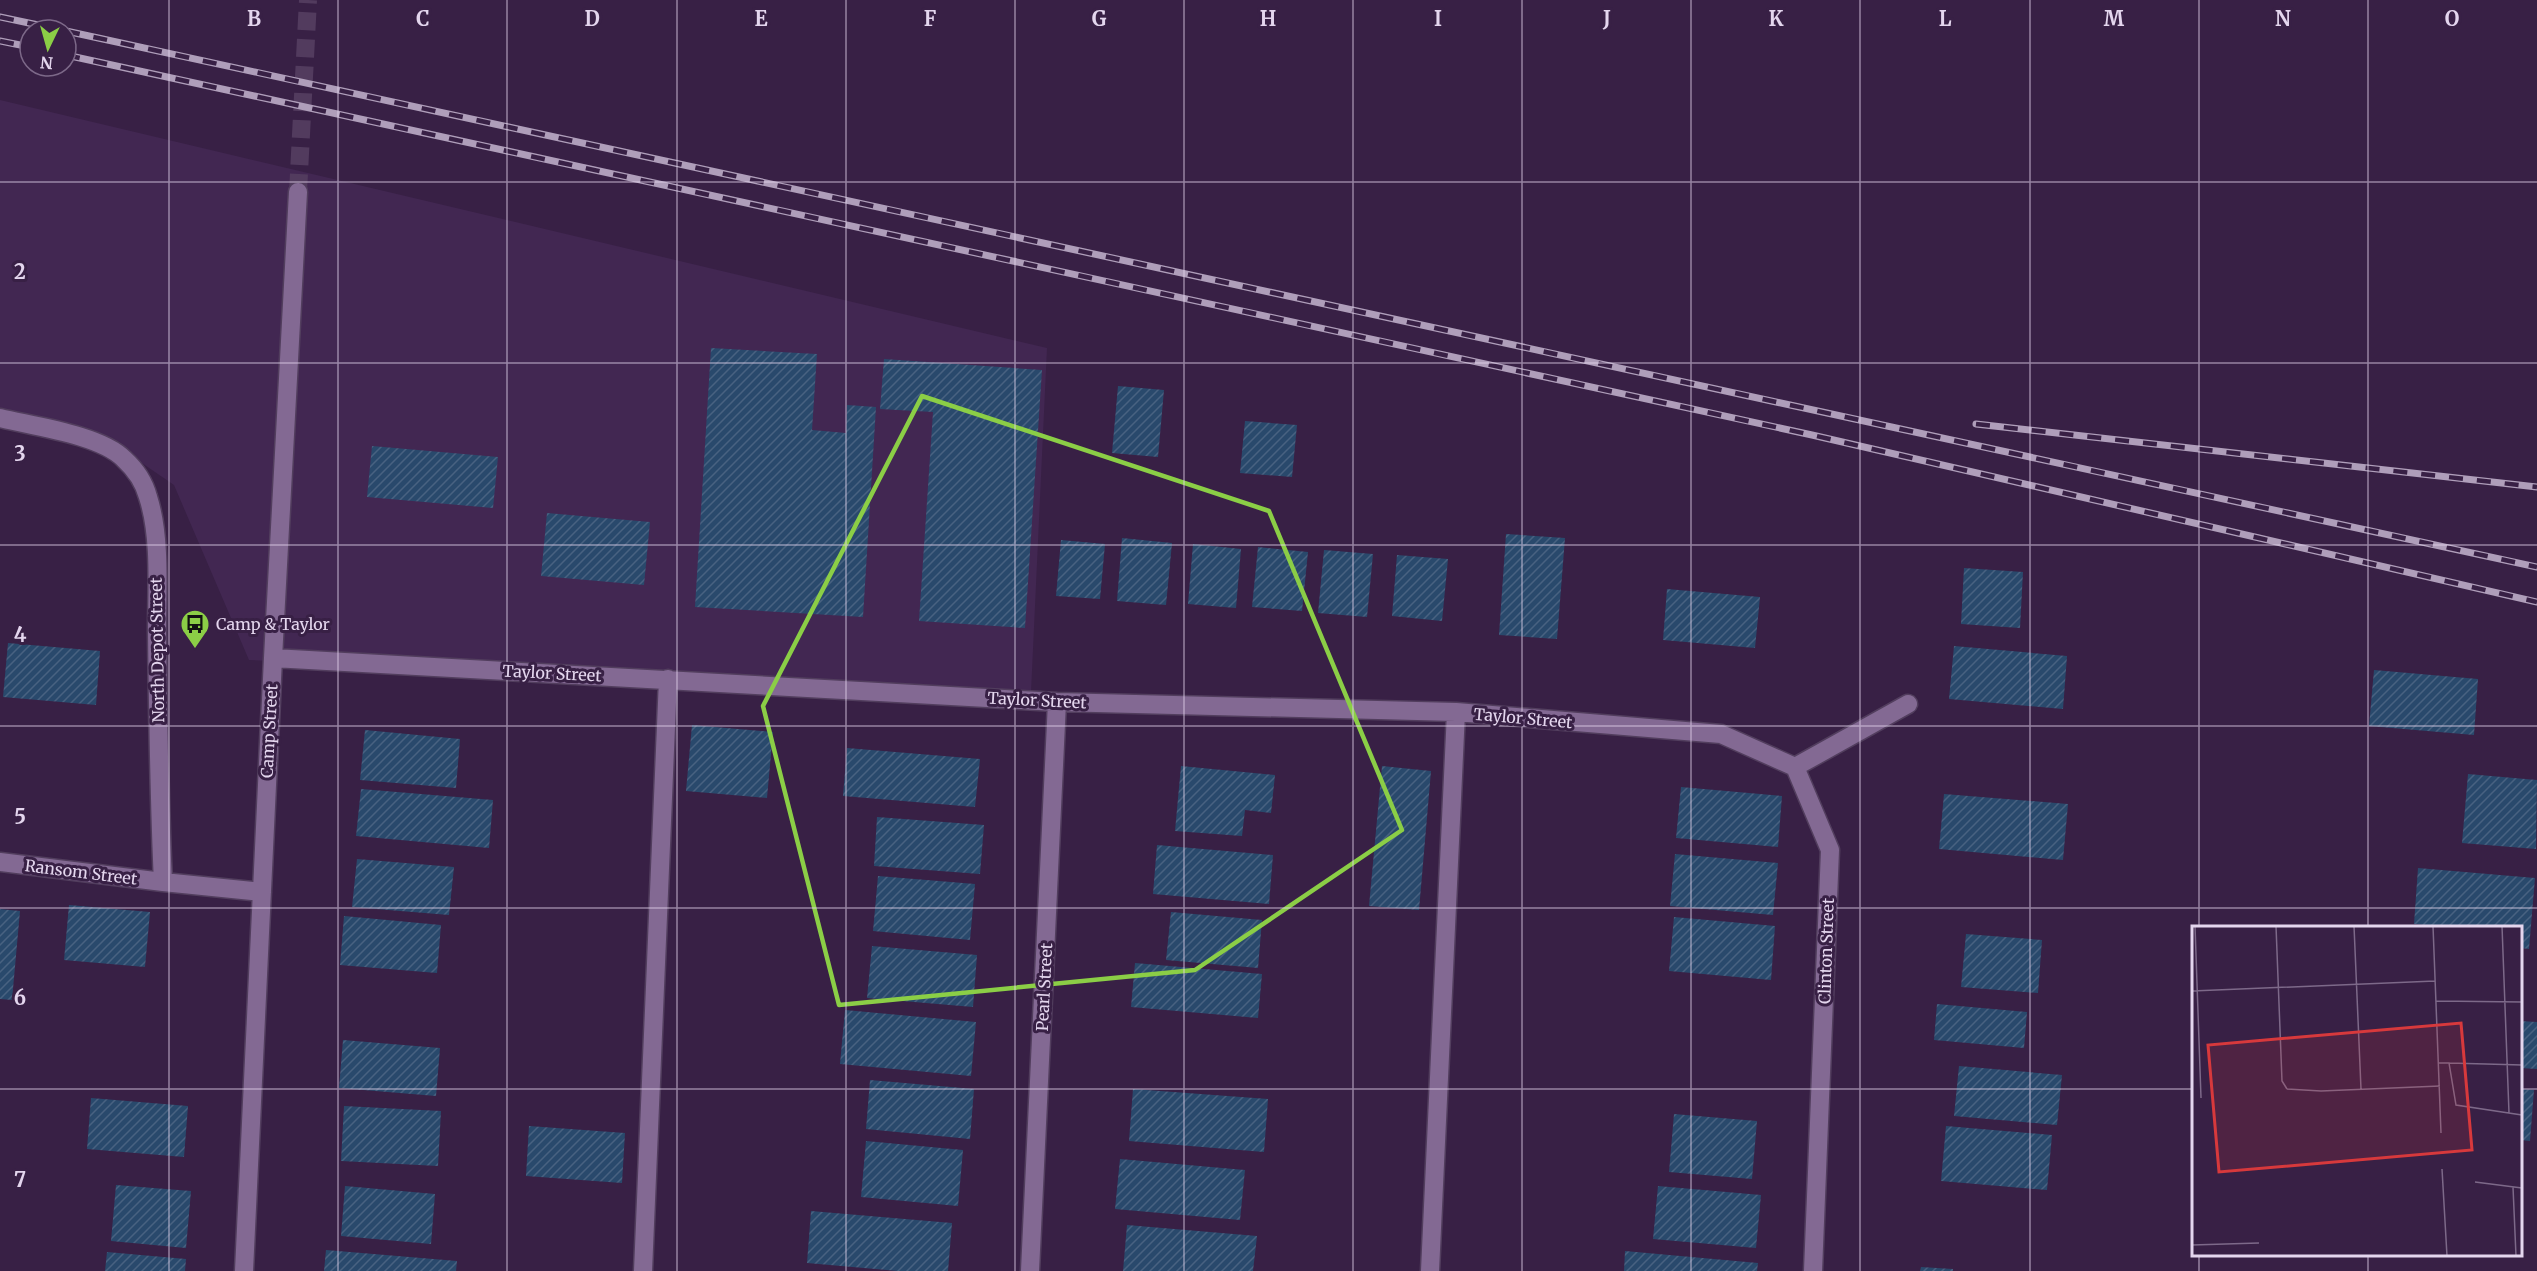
<svg xmlns="http://www.w3.org/2000/svg" width="2537" height="1271" viewBox="0 0 2537 1271" font-family="Merriweather,serif">
<style>
.built{fill:#422752}
.building{fill:url(#building-hatch)}
.lines{fill:none;stroke-linecap:round;stroke-linejoin:round}
.minor-tunnel{stroke:#523b5e;stroke-width:18;stroke-dasharray:18 9;stroke-linecap:butt}
.minor-casing{stroke:#523e5e;stroke-width:21}
.minor{stroke:#836993;stroke-width:18}
.rail-casing{stroke:#af9eba;stroke-width:7}
.rail{stroke:#382045;stroke-width:4.5;stroke-dasharray:14;stroke-linecap:butt}
.marked{fill:none;stroke:#8bce46;stroke-width:4.5;stroke-linejoin:round}
.grid{fill:none;stroke:#e4d6ee;stroke-width:1.5;stroke-opacity:0.55}
.labels{text-anchor:middle;dominant-baseline:central;stroke-width:6;stroke-linejoin:round;paint-order:stroke}
.poi-label{font-size:16px;fill:#e4d6ee;stroke:#382045;text-anchor:start}
.street-label{font-size:16px;fill:#e4d6ee;stroke:#382045}
.inset-road{fill:none;stroke:#7d6989;stroke-width:1.5}
.view{fill:#d7393c;fill-opacity:0.15;stroke:#d7393c;stroke-width:3}
.inset-edge{fill:none;stroke:#e4d6ee;stroke-width:3}
.grid-label{font-size:20px;text-anchor:middle;font-weight:bold;fill:#e4d6ee;stroke:#382045;stroke-width:6;stroke-linejoin:round;paint-order:stroke}
</style>
<defs>
<pattern id="building-hatch" width="6" height="6" patternUnits="userSpaceOnUse" patternTransform="scale(1.5)"><rect width="6" height="6" fill="#29496c"/><path d="M-1 1l2-2M0 6l6-6M5 7l2-2" fill="none" stroke="#486281"/></pattern>
</defs>
<rect width="100%" height="100%" fill="#382045"/>
<path class="built" d="M0,100L1047,348L1031,692L249,660L174,485L95,431L0,410Z"/>
<path class="building" d="M711,348L817,354L812,430L846,433L847,405L876,407L863,617L695,607Z
M884,359L1042,370L1025,628L919,621L933,412L880,409Z
M1118,386L1164,390L1158,457L1112,453Z
M1245,421L1297,425L1292,477L1240,473Z
M372,446L498,457L493,508L367,497Z
M547,513L650,522L644,585L541,576Z
M1506,534L1565,538L1557,639L1499,635Z
M1122,538L1172,543L1166,605L1117,601Z
M1061,540L1105,544L1100,599L1056,596Z
M1193,544L1241,549L1236,608L1188,604Z
M1258,547L1308,552L1302,611L1252,607Z
M1324,550L1373,554L1367,617L1318,613Z
M1397,555L1448,559L1442,621L1392,616Z
M1964,568L2023,572L2020,628L1961,624Z
M1667,589L1760,597L1755,648L1663,640Z
M8,643L100,651L96,705L3,697Z
M1954,646L2067,656L2063,709L1949,699Z
M2374,670L2478,679L2474,735L2369,726Z
M692,725L773,732L767,798L686,791Z
M365,730L460,739L456,788L360,780Z
M847,748L980,759L975,807L843,796Z
M1181,766L1275,775L1271,813L1245,810L1242,836L1175,831Z
M1382,766L1431,771L1419,910L1369,906Z
M2468,774L2537,780L2536,849L2462,843Z
M1681,787L1782,796L1778,847L1676,838Z
M361,789L493,800L489,848L356,836Z
M1944,794L2068,804L2063,860L1939,849Z
M877,817L984,825L980,874L874,866Z
M1157,845L1273,855L1269,904L1153,894Z
M1675,854L1778,863L1773,915L1670,906Z
M357,859L454,867L449,915L352,907Z
M2418,868L2535,878L2529,949L2520,948V928H2458L2414,924Z
M878,876L975,884L970,940L873,931Z
M69,905L150,912L145,967L64,960Z
M0,909L20,911L12,1000L0,999Z
M1171,912L1262,920L1258,968L1166,960Z
M344,916L441,925L437,973L340,965Z
M1674,917L1775,926L1771,980L1669,971Z
M1966,934L2042,940L2038,993L1961,987Z
M872,946L977,955L973,1007L867,998Z
M1135,963L1262,974L1258,1018L1131,1007Z
M1937,1004L2027,1012L2024,1048L1934,1040Z
M845,1010L976,1022L971,1076L840,1064Z
M2520,1021L2537,1022V1069L2520,1068Z
M343,1040L440,1048L436,1096L339,1088Z
M1959,1066L2062,1075L2057,1125L1954,1116Z
M870,1080L974,1089L970,1139L866,1129Z
M1133,1089L1268,1099L1264,1152L1129,1141Z
M2520,1089L2534,1090L2530,1141L2520,1140Z
M91,1098L188,1106L184,1157L87,1149Z
M344,1106L441,1111L438,1166L341,1161Z
M1674,1114L1757,1121L1752,1179L1669,1172Z
M529,1126L625,1133L622,1183L526,1176Z
M1946,1126L2052,1135L2047,1190L1941,1181Z
M866,1141L963,1150L958,1206L861,1197Z
M1120,1159L1245,1170L1240,1220L1115,1209Z
M116,1185L191,1191L186,1248L111,1241Z
M345,1186L435,1194L431,1244L341,1236Z
M1658,1186L1761,1195L1756,1248L1653,1239Z
M811,1211L952,1223L948,1271H898L807,1263Z
M1127,1225L1257,1236L1253,1271H1123Z
M326,1250L457,1261L456,1271H324Z
M1625,1251L1758,1263L1757,1271H1624Z
M107,1252L186,1259L185,1271H105Z
M1921,1267L1953,1269V1271H1920Z"/>
<g class="lines">
<path class="minor-tunnel" d="M298,192L308,0"/>
<g class="minor-casing">
<path id="minor" d="M0,418C33,426 101,435 124,459C135,469 144,482 148,497C161,537 157,590 157,632C158,716 159,799 163,882L262,892
M273,658L1057,702L1456,712L1721,734L1795,767
M1795,767L1830,850L1813,1271
M1795,767L1908,704
M0,862L163,882
M244,1271L273,658L298,192
M643,1271L668,679
M1030,1271L1057,702
M1430,1271L1456,712"/>
</g>
<use href="#minor" class="minor"/>
<g class="rail-casing">
<path id="rail" d="M0,17L62,30
M66,31L2537,567
M0,41L30,47
M66,55L1812,435L2537,602
M1976,424L2537,487"/>
</g>
<use href="#rail" class="rail"/>
</g>
<path class="marked" d="M922,396L1269,511L1402,830L1195,970L839,1005L763,706Z"/>
<path class="grid" d="M169,0V1271M338,0V1271M507,0V1271M677,0V1271M846,0V1271M1015,0V1271M1184,0V1271M1353,0V1271M1522,0V1271M1691,0V1271M1860,0V1271M2030,0V1271M2199,0V928M2368,0V928M0,182H2537M0,363H2537M0,545H2537M0,726H2537M0,908H2537M0,1089H2194M2520,1089H2537M2199,1254V1271M2368,1254V1271"/>
<defs>
<g id="bus-pin" transform="scale(1.5)"><path d="M0 17L-7.5 6A9.5 9.5 0 1 1 7.5 6Z" fill="#8bce46" stroke="#382045"/><path d="M-5-6H5V4H4V6H2V4H-2V6H-4V4H-5ZM-3.5-4V0h7V-4ZM-3.5 1.2v1.5H-2V1.2ZM2 1.2v1.5H3.5V1.2Z" fill="#111"/></g>
</defs>
<g fill-rule="evenodd">
<use href="#bus-pin" x="195" y="624"/>
</g>
<g class="labels">
<g class="poi-label">
<text x="216" y="624">Camp &amp; Taylor</text>
</g>
<g class="street-label">
<text transform="translate(157 650) rotate(-91)">North Depot Street</text>
<text transform="translate(552 673) rotate(3)">Taylor Street</text>
<text transform="translate(1037 700) rotate(3)">Taylor Street</text>
<text transform="translate(1523 718) rotate(5)">Taylor Street</text>
<text transform="translate(269 731) rotate(-87)">Camp Street</text>
<text transform="translate(81 872) rotate(7)">Ransom Street</text>
<text transform="translate(1826 951) rotate(-88)">Clinton Street</text>
<text transform="translate(1044 987) rotate(-87)">Pearl Street</text>
</g>
</g>
<g transform="translate(2192 926)">
<rect width="330" height="330" fill="#382045"/>
<path class="inset-road" d="M3,0L9,172M84,0L90,155L95,163M162,0L169,163M241,0L249,207M310,0L317,187M0,65L243,55M244,75L330,76M247,137H257L264,179L330,189M257,137L330,139M95,163L129,165L248,160M250,243L255,330M283,256L330,262M321,261L324,330M0,319L67,317"/>
<path class="view" d="M269,97L280,224L27,246L16,119Z"/>
<rect width="330" height="330" class="inset-edge"/>
</g>
<g class="grid-label">
<text x="254" y="26">B</text>
<text x="423" y="26">C</text>
<text x="592" y="26">D</text>
<text x="761" y="26">E</text>
<text x="930" y="26">F</text>
<text x="1099" y="26">G</text>
<text x="1268" y="26">H</text>
<text x="1438" y="26">I</text>
<text x="1607" y="26">J</text>
<text x="1776" y="26">K</text>
<text x="1945" y="26">L</text>
<text x="2114" y="26">M</text>
<text x="2283" y="26">N</text>
<text x="2452" y="26">O</text>
<text x="20" y="279">2</text>
<text x="20" y="461">3</text>
<text x="20" y="642">4</text>
<text x="20" y="824">5</text>
<text x="20" y="1005">6</text>
<text x="20" y="1187">7</text>
</g>
<g transform="translate(48 48) rotate(185)"><circle r="28" fill="#382045" stroke="#7d6989" stroke-width="1.5"/>
<path d="M0-4.5L10 22L0 15L-10 22Z" fill="#8bce46"/>
<text y="-9" font-size="16" font-weight="bold" text-anchor="middle" fill="#e4d6ee">N</text>
</g>
</svg>
